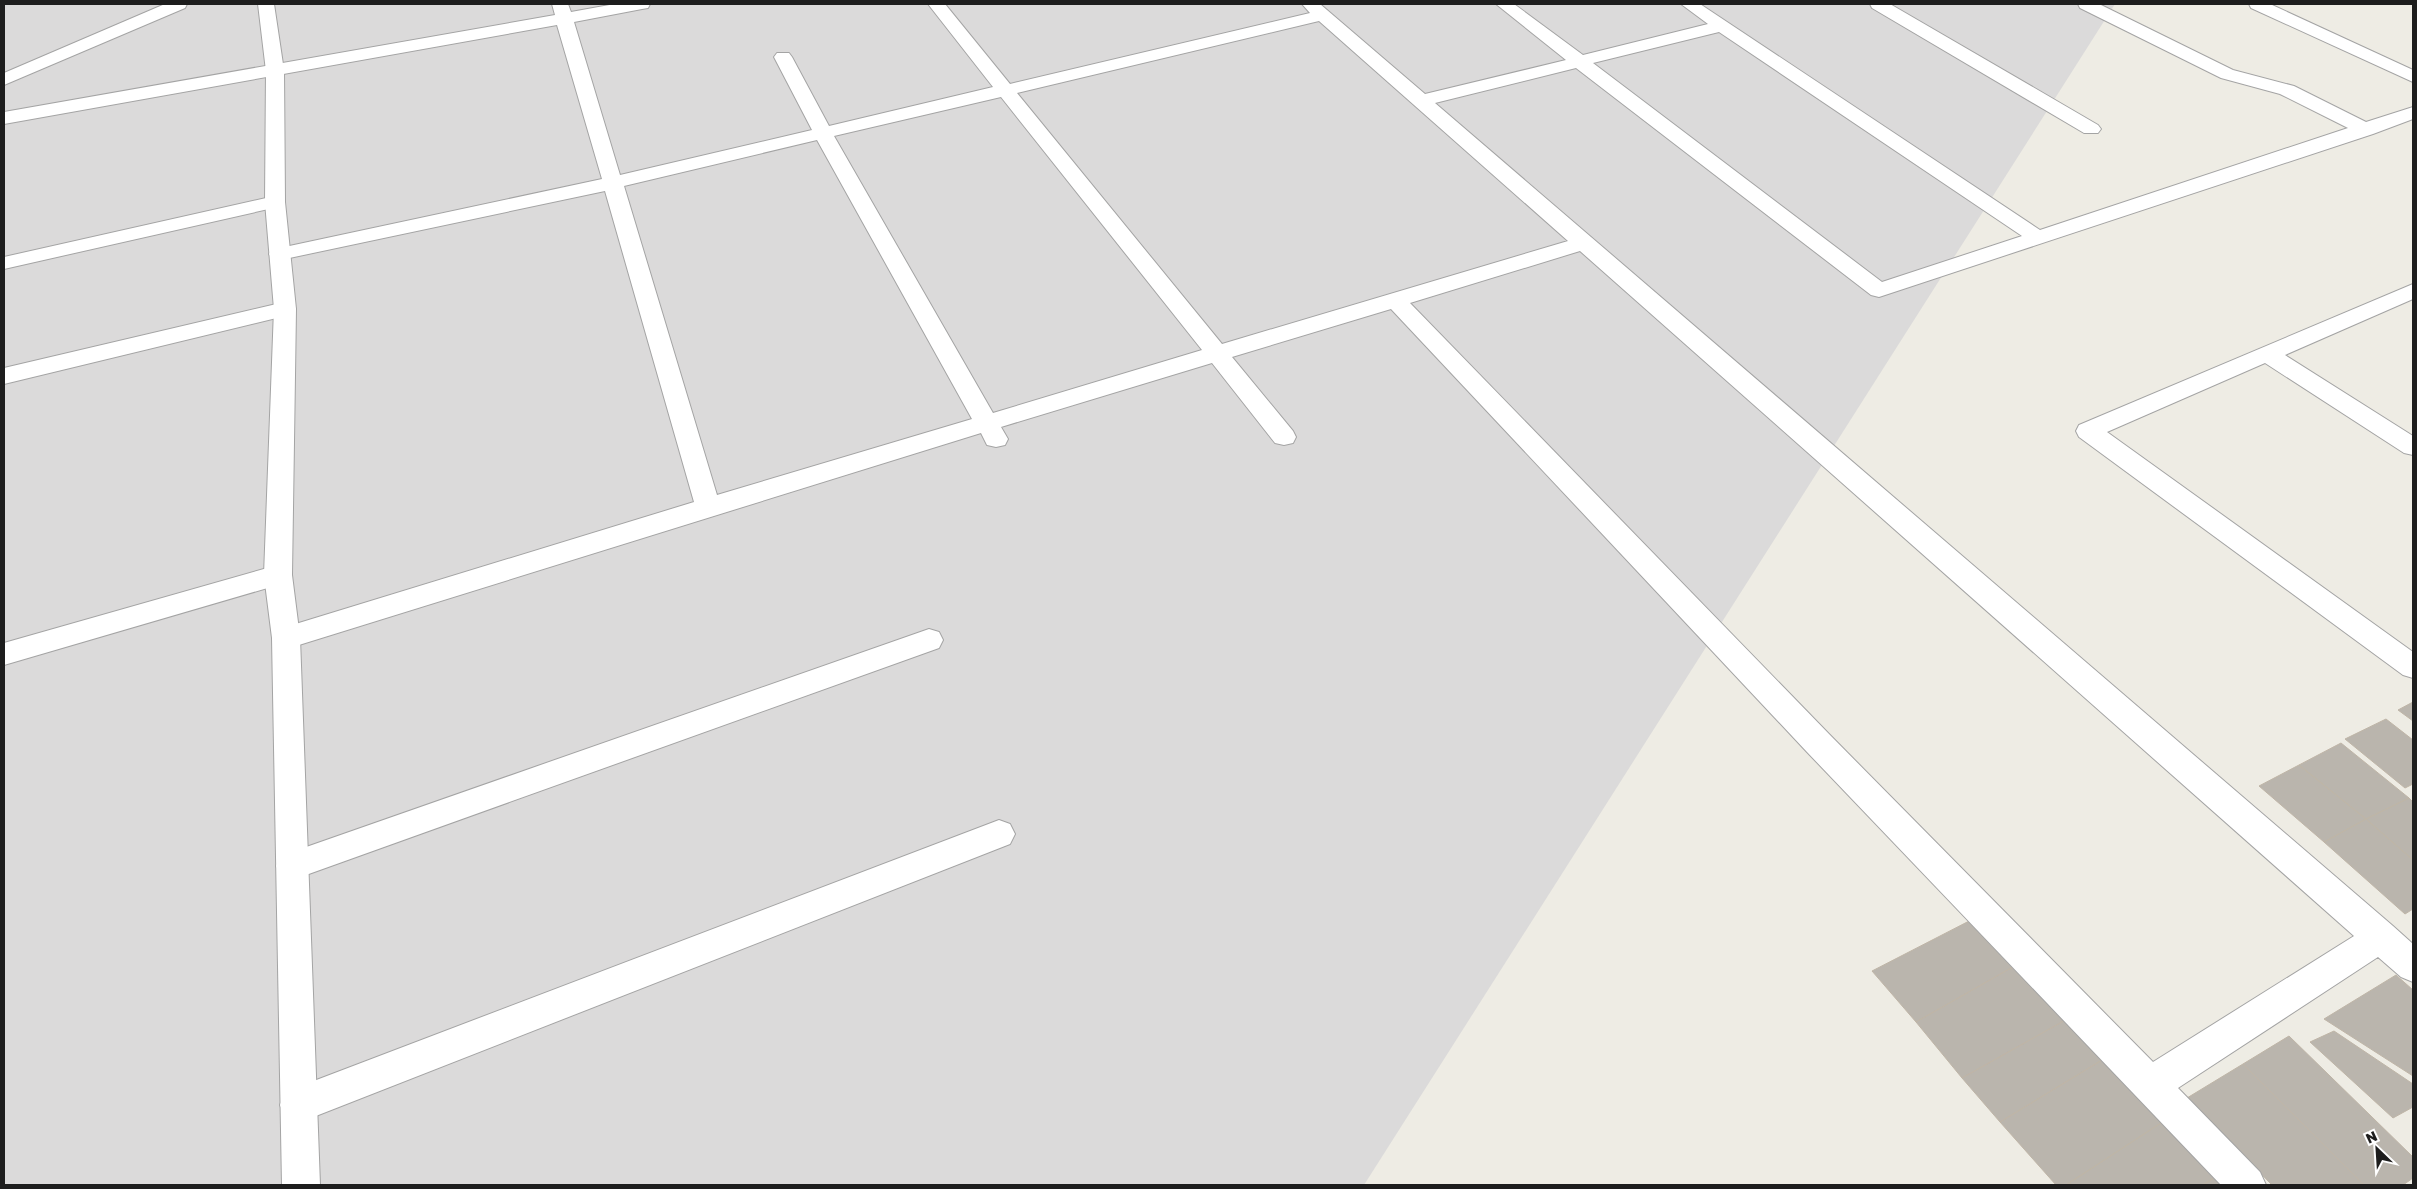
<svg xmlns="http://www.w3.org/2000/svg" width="2417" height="1189" viewBox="0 0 2417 1189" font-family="'Golos Text',sans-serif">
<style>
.residential{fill:#dbdada}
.building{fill:#bab5ad;stroke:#bfb5a7}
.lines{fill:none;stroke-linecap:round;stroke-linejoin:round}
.minor-casing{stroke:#a4a4a4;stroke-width:2}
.tertiary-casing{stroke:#a4a4a4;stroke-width:2}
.minor{fill:#fff;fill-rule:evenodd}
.tertiary{fill:#fff;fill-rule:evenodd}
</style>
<rect width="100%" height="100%" fill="#eeece4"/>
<path class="residential" d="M4,4H2115L1364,1185H4Z"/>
<path class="building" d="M2413,702V721L2398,710Z
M2386,719L2413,740V784L2405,788L2345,739Z
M2341,743L2409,798L2366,819L2299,765Z
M2299,765L2366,819L2324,842L2259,786Z
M2409,798L2413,802V860L2366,819Z
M2366,819L2413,860V909L2405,914L2324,842Z
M1975,918L2018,964L1916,1022L1872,971Z
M2018,964L2069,1018L1962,1078L1916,1022Z
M2396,975L2413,990V1076L2324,1019Z
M2069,1018L2107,1057L2000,1122L1962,1078Z
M2334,1031L2413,1084V1107L2393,1118L2310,1042Z
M2289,1036L2413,1157V1178L2403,1185H2364L2243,1064Z
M2107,1057L2167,1119L2066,1185H2056L2000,1122Z
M2243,1064L2364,1185H2272L2187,1098Z
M2167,1119L2220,1174L2203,1185H2066Z
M2220,1174L2230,1185H2203Z"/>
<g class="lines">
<g class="minor-casing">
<path id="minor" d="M165,4H187L185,8L4,85V73Z
M552,4H568L571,12L615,4H650L648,8L642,9L574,22L620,175L812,130L774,57L777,53H789L792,57L829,126L993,87L928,4H945L1010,84L1310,13L1302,4H1320L1425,94L1566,60L1496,4H1514L1583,55L1708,24L1681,4H1700L2040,230L2348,128L2280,94L2221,78L2080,8L2078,4H2099L2233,70L2294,86L2366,122L2413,107V119L2373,134L1879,297L1871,295L1576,68L1435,103L2393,926L2413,944V982L2401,977L2378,957L2178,1088L2260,1172L2266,1185H2221L1807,752L1391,309L1232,357L1293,431L1296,437L1293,443L1284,445L1275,443L1212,363L1001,427L1008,439L1005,445L996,447L987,445L981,433L286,649L276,646L272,638L276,630L694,502L605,191L280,260L272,259L269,254L272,249L280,248L602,179L557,25L4,124V112L555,15ZM1319,21L1568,241L1222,344L1017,93ZM1719,32L2022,236L1882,282L1593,63ZM1001,97L1202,350L993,413L834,136ZM817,140L972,419L717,495L624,186ZM1580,251L2354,936L2153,1062L1829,734L1410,303Z
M1870,4H1890L2098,125L2101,129L2098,133H2084L1872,8Z
M2249,4H2270L2413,70V82L2251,8Z
M275,196L282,198L285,202L282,206L4,269V257Z
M2413,284V299L2285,355L2413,436V455L2404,453L2265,363L2107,432L2413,652V678L2403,675L2079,437L2076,431L2079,425Z
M285,302L293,304L296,309L293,314L4,384V368Z
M278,565L288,568L292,575L288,582L4,665V643Z
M929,629L939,632L943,640L939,648L292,880L281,876L276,866L281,856L292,852Z
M999,820L1010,824L1015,834L1010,844L298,1123L285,1118L280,1105L285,1092L298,1087Z"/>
</g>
<g class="tertiary-casing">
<path id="tertiary" d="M258,4H274L284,71L285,202L296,309L292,575L300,638L320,1185H282L272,638L264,575L274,309L265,202L266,71Z"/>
</g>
<use href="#minor" class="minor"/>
<use href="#tertiary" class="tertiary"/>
</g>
<rect width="2417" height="1189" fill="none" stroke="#1d1d1d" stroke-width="10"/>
<g transform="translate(2377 1149) rotate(335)" stroke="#ffffff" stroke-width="4" paint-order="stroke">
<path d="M0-4L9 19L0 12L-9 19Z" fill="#1d1d1d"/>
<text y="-8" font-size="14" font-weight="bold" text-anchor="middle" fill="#1d1d1d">N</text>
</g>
</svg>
